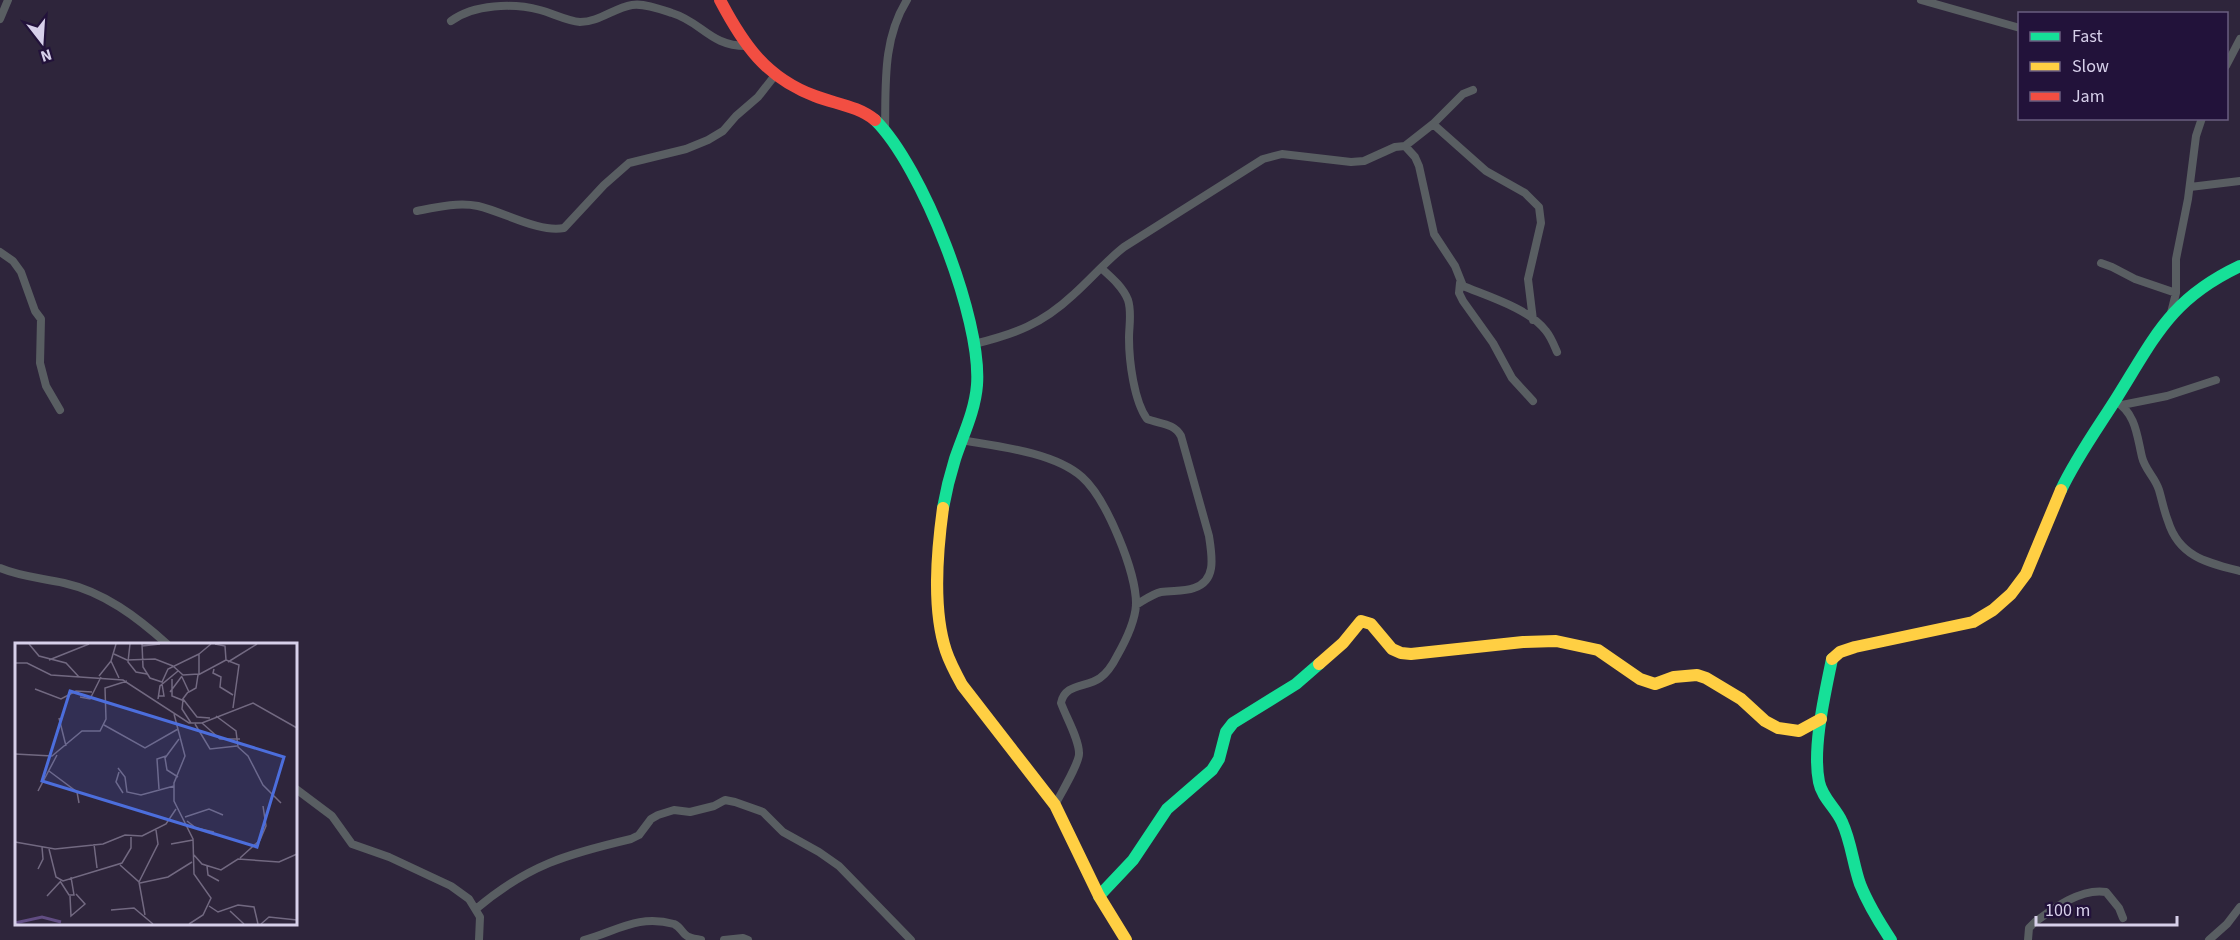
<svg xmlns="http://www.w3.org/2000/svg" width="2240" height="940" viewBox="0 0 2240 940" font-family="'Source Sans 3',sans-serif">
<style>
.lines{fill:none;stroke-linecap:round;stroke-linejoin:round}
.street{stroke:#595e62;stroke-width:8}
.fast{stroke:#16e098;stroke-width:12}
.slow{stroke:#ffcf43;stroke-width:12}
.jam{stroke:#f24e42;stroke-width:12}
.inset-river{fill:none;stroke:#614d83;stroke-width:3}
.inset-road{fill:none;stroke:#726981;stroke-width:1.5}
.view{fill:#4c6edc;fill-opacity:0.15;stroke:#4c6edc;stroke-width:3}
.inset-edge{fill:none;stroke:#d7d0ea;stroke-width:3}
</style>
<rect width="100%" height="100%" fill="#2e253b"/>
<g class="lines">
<path class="street" d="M1921,0L2020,28
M0,19L8,0
M451,21C474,4 513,3 540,10C552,13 567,21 580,22C599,22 614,8 632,5C644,3 660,9 672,13C702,22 710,46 746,46
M2226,66L2240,39
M1433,124L1486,171L1525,193L1539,207L1541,223L1528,279L1533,320
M885,131C886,86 882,40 907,0
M1405,146L1433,124L1463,94L1473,90
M2190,187L2240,181
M417,211C437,207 458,202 478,206C504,212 539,233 564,228L604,185L629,163L686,149L708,140L723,131L736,116L758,97L776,74
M0,252L13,261L21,272L35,311L41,319L40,363L46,386L60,410
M2101,263L2112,267L2135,279L2176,293
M1101,268C1111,277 1123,287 1128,300C1132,312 1129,326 1129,338C1129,361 1134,401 1147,419C1160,424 1174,423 1181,436L1209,536C1212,556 1217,581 1194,588C1183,592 1172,590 1161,592C1152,594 1143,601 1136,605
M1460,283L1459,293L1463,301L1493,343L1512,378L1533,401
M2171,313L2176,293V259L2188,199L2196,136L2202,118
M974,344C1015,334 1042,324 1073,295C1091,279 1106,261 1124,247L1263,159L1282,154L1351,162L1364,161L1395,147L1405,146L1415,157L1419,166L1434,234L1455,266L1463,286C1487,296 1530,309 1546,331C1551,337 1554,345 1557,352
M2115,401C2136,413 2137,436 2142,457C2145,470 2155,477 2159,490C2162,500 2164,511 2168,521C2179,557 2208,563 2240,571
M2122,405L2167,396L2216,380
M961,440C996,446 1054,452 1082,477C1106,498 1137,573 1136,605C1135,621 1125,642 1117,656C1113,664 1107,673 1100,678C1086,688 1065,683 1061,703C1066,717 1079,739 1079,753C1080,762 1060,795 1055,805
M0,568C21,577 42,578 64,583C104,592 137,617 167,644
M296,789L332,816L352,844L389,857L451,886L469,899L480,917L479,940
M476,909C528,865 567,854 631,839L639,835L651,819L658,815L674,810L690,812L714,806L725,800L735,802L763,812L783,832L819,852L839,866L911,940
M584,940C617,931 638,914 674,924C681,927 681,932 687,936C690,938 697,939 701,940
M724,940L743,938L748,940
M2028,940L2029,928L2035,922C2054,908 2081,888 2106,892L2119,908L2123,918
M2209,940L2227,924L2240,907"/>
<path class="fast" d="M875,120C922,166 982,319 977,385C975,411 963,435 955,459C950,475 946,491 943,508
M2061,490C2076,458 2097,429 2116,399C2155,337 2170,299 2240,266
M1832,659C1825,694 1812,748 1819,782C1822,798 1836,808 1842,822C1851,841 1853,864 1860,884C1868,904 1879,922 1891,940
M1099,896L1133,860L1167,809L1212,770L1219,759L1226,732L1233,723L1296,684L1319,664"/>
<path class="slow" d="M943,508C937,552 932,609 946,651C950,663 956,674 962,685L1055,805L1099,896L1126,940
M1832,659L1840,652L1855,647L1973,622L1993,610L2011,594L2026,574L2061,490
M1319,664L1343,643L1361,621L1371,624L1392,649L1401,653L1411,654L1523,642L1556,641L1598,650L1640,679L1655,684L1674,677L1697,675L1706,678L1741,699L1765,721L1778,728L1799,731L1821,719"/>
<path class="jam" d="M720,0C743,44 766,78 815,96C836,104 858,106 875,120"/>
</g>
<g transform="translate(15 643)">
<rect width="282" height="282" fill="#2e253b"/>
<path class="inset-river" d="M0,280L27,274L46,279"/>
<path class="inset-road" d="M14,1L24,13L51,20L64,34M101,1L96,18L104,35M115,1L113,19L121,29L132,31M127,1L128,24L135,35L147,39L153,26L184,11M200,1L210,3L211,17L224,22L218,65M127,3L145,1M99,11L112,17L140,16L158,23M34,17L74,1M213,19L242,1M0,20H12L36,32L108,37L174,80H187L238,60L282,85M158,23L168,32L184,31M199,26L198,30L206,34L205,44L218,52M184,31V11L196,1M84,33L96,18M167,34L174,49L181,45L183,32L211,17M157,36V53L167,57L173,49M20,46L46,56L61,48L77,49M155,49L167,33M143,53H149L147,41M65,54L75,56L86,34M143,56L145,43L163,28M168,56L182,74L195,75M168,57L167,66L176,80M159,71L170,113L159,140V158L178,196L179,231L196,255L188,272L174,281M201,73L221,88L223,104L233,113L248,142L266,160M44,75L51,103M187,80L205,96H225M180,81L195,106L222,103M89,82L130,105L163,86M0,111L37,113L67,88H85L91,76L90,45L112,38M103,125L110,134L112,149L126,152L159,143M34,128L62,149L64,160M104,129L101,139L108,150M163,134L152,127L150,115L164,96M144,146L142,116L151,113M23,148L42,112M170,174L194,166L208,172M172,178L181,185L199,189M0,199L40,206L88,201L110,192L127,193L151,181L161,166M79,201L82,225M156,201L178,197M34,206L41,234L48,238L107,220L116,205V194M179,212L187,221L206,227L223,216L264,219L282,211M225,215L245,197L251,183L248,163M105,222L124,239L130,272M192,223L193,232L204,238M23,226L28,216L27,204M45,238L54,252H59L56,234M124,239L143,201L141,187M125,240L153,234L177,219M32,253L45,239M55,253L56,273L70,261L61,251M194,263L203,269L223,262L239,264L243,281M96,267L119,265L138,281M215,268L229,281M246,281L254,274L282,277"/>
<path class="view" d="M55,48L269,114L242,204L27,138Z"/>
<rect width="282" height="282" class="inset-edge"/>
</g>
<rect x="2018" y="12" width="210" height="108" fill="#22123a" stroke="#6a5e80" stroke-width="1.5"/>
<rect x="2030" y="32" width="30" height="9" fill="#16e098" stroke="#6a5e80" stroke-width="1.5"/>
<text x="2072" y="42" font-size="18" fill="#d7d0ea">Fast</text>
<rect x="2030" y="62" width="30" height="9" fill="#ffcf43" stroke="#6a5e80" stroke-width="1.5"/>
<text x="2072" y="72" font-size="18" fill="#d7d0ea">Slow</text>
<rect x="2030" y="92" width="30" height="9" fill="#f24e42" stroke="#6a5e80" stroke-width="1.5"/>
<text x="2072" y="102" font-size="18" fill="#d7d0ea">Jam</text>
<g transform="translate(42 42) rotate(163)" stroke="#22123a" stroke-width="4.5" paint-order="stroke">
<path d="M0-4.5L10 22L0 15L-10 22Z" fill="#d7d0ea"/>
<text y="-9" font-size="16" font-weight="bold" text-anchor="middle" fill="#d7d0ea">N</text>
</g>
<path d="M2036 916v9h141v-9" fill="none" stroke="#d7d0ea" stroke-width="3"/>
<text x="2045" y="916" font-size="18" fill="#d7d0ea" stroke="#22123a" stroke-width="4.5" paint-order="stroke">100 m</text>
</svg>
